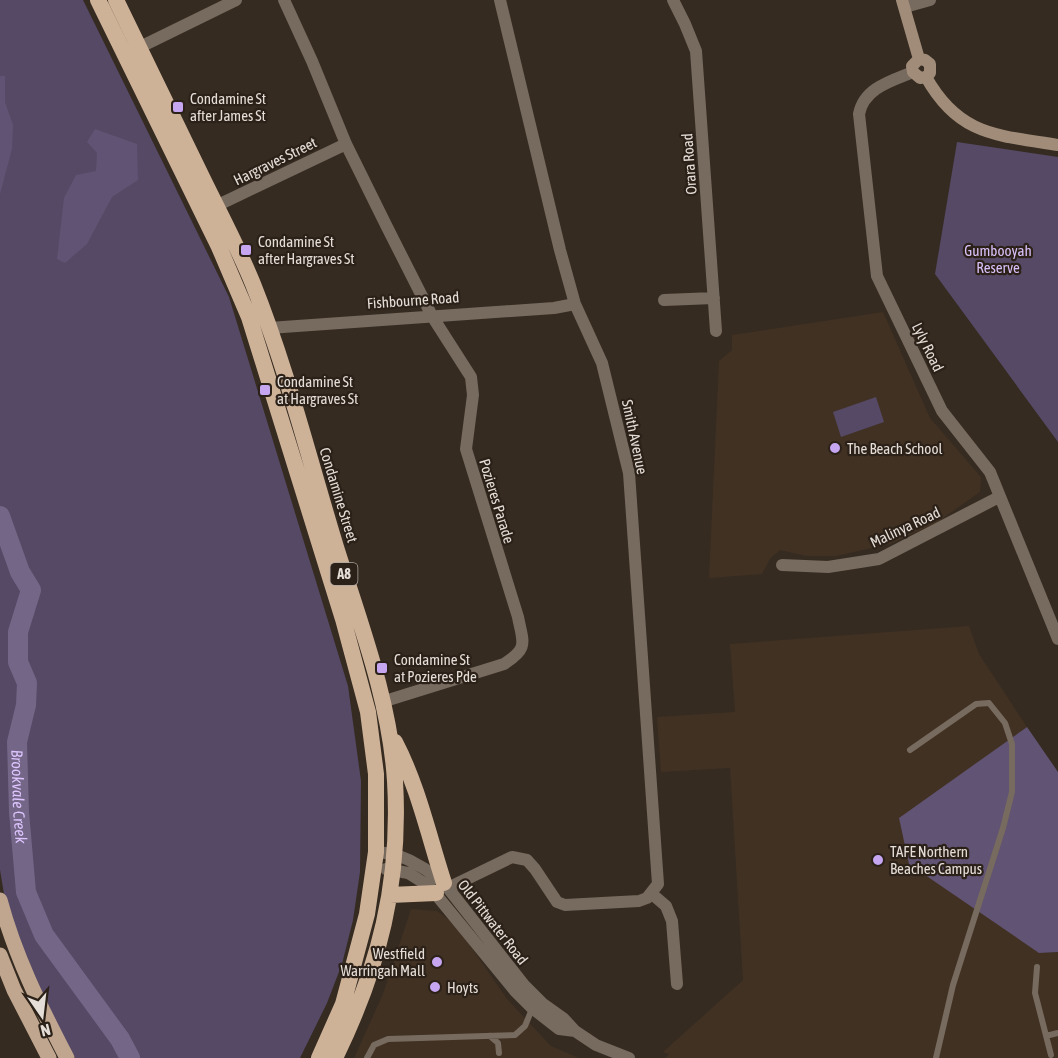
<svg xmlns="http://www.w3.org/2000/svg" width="1058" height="1058" viewBox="0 0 1058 1058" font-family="'Asap Condensed',sans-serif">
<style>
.built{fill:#413123}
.green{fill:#554965}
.forest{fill:#615373}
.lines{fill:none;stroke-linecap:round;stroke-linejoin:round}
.river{stroke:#746687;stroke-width:20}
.service{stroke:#776a5e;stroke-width:6}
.minor{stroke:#776a5e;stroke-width:12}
.tertiary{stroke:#776a5e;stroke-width:12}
.secondary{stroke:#a08c79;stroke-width:12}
.primary{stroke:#c0a68e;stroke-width:15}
.trunk{stroke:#ceb298;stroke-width:16}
.poi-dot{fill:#c6a6f0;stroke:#2b2118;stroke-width:2}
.labels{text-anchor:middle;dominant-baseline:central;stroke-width:4.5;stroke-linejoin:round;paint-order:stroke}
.shield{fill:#2b2118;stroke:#ada59e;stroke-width:1.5}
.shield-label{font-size:14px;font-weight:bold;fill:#e5ded8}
.poi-label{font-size:15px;fill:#e5ded8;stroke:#2b2118;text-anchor:start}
.street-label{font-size:15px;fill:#e5ded8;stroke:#2b2118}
.park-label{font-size:15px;fill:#d9c0fa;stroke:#2b2118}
.water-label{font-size:16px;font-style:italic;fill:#ddc4fe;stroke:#2b2118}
</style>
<rect width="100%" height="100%" fill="#352b21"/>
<path class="built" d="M883,312L930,418L981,477L980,492L936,523L890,544L836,556H806L780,550L770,559L762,574L709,578L719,361L732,350V335Z
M969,626L979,654L1027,727L1021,731L1039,953L1058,952V1058H665L669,1054L663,1052L743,980L730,768L661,772L657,717L735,712L730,644Z
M411,909L437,911L456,925L507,999L551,1046L579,1058H354L383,994Z"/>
<path class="green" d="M0,0H83L229,297L348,686L361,781L360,872L353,920L342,964L327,1003L300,1058H75L33,979L5,900L0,870Z
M957,142L1058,157V442L935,274Z
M876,397L884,422L841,437L833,412Z"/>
<path class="forest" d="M0,76H5V102L13,125L12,149L0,194Z
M95,129L137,144L138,180L112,197L87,244L65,263L57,259L64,198L76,175L96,171L97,153L87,142Z
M1027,727L1058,772V952L1039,953L909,864L899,818Z"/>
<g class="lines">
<path class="river" id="s1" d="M0,516L20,572L31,590L18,632V662L27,683L26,705L17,742L19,812L26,892L44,935L120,1039L130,1058"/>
<path class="service" d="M910,750L976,704L989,703L1005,723L1012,744V792L1003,828L953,985L936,1058
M1037,967L1035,993L1051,1055
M490,1036L498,1043L499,1053
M1046,1036L1058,1033
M367,1058L374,1045L388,1039L515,1035L525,1026L532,1009"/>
<path class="minor" d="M284,0L312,61L346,144L386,225L432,316L471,377L473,395L466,449L518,617C523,643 529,648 504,664L382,702
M673,0L685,24L696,51L716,331
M905,7L930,0
M132,51L236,0
M913,72C891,81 864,88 859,114L877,276L942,411L990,472L1058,639
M216,206L346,144
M664,300L714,298
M269,328L554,308L575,304
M782,565L828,567L879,559L999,497
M448,888L512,857L527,860L535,869L557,902L565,905L639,901L647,898L658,884L629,473L602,363L575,304L560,250L500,0
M652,894L666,906L672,921L677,984"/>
<path class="tertiary" d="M376,852L394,854L409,860L425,869L444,883L524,985L543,1004L564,1019L575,1031L596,1045L629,1058
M386,869L408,873L429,886L515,991L532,1008L559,1029L575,1031"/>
<path class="secondary" d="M902,0L919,59
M919,59L912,66L913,72L920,78L926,77
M919,59L925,60L930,64V73L926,77
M926,77C959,136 997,135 1058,145"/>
<path class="primary" d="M0,900C15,956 40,1006 67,1058
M0,955L14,990L49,1058"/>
<path class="trunk" d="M98,0L219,247L249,317L343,619L368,712L376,774V852L367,914L343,1004L319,1058
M116,0C145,59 173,118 202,177C219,212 238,247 253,284C287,369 309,459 336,547C360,623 390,701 395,781C401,882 379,968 335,1058
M395,742C418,786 429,837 444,883
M390,895L436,893"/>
</g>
<g class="poi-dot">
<rect x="172" y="101" width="12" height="12" rx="3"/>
<rect x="240" y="244" width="12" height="12" rx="3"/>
<rect x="259" y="384" width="12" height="12" rx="3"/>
<circle cx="835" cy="448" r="6"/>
<rect x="376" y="662" width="12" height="12" rx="3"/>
<circle cx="878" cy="860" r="6"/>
<circle cx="437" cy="962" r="6"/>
<circle cx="435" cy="987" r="6"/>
</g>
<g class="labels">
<rect class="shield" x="330.5" y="563" width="27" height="22" rx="4.5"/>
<g class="shield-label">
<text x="344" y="574">A8</text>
</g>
<g class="poi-label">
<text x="190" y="98">Condamine St<tspan x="190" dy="17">after James St</tspan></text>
<text x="258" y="241">Condamine St<tspan x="258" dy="17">after Hargraves St</tspan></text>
<text x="277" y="381">Condamine St<tspan x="277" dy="17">at Hargraves St</tspan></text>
<text x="847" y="448">The Beach School</text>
<text x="394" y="659">Condamine St<tspan x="394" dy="17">at Pozieres Pde</tspan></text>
<text x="890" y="851">TAFE Northern<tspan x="890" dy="17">Beaches Campus</tspan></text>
<text x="425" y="953" text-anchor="end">Westfield<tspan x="425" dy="17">Warringah Mall</tspan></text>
<text x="447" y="987">Hoyts</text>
</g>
<g class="street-label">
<text transform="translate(275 161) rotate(-26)">Hargraves Street</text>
<text transform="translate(689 164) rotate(-94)">Orara Road</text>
<text transform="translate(413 300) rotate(-4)">Fishbourne Road</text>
<text transform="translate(928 347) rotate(64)">Lyly Road</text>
<text transform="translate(635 437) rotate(78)">Smith Avenue</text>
<text transform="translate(339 495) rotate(73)">Condamine Street</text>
<text transform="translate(497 501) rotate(73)">Pozieres Parade</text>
<text transform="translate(905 527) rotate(-25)">Malinya Road</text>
<text transform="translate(493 922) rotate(52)">Old Pittwater Road</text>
</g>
<g class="park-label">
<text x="998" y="250">Gumbooyah<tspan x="998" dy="17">Reserve</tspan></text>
</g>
<g class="water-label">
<text stroke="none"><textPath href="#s1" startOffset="292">Brookvale Creek</textPath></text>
</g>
</g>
<g transform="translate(42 1016) rotate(166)" stroke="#2b2118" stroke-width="4.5" paint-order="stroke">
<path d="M0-4.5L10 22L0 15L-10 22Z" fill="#e5ded8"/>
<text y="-9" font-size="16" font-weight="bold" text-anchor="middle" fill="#e5ded8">N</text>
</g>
</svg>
